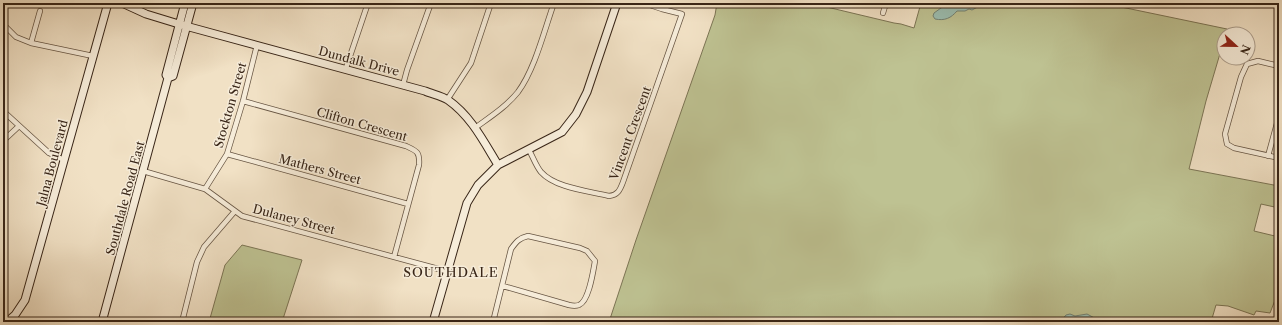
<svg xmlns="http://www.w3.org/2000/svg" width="1282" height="325" viewBox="0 0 1282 325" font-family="'Libre Caslon Text',serif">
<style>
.green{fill:#bec292;stroke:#7b7454}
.water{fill:#9bbeb1;stroke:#738173}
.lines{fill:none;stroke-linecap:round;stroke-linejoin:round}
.street-casing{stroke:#665442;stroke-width:6}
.secondary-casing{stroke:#382517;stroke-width:9}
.street{stroke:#f6ecd9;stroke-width:4.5}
.secondary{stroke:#f6ecd9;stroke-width:7}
.labels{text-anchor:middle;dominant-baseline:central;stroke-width:3;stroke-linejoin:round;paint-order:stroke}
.street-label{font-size:12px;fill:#382517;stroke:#f6ecd9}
.neighbourhood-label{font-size:13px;letter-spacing:1px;fill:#382517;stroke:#f6ecd9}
</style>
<rect width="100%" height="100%" fill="#f1e1c5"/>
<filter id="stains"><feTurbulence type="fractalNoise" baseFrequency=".005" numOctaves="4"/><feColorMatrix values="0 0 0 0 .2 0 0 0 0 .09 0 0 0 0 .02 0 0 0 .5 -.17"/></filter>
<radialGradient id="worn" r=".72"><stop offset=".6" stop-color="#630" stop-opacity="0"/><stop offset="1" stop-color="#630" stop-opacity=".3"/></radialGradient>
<path class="green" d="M717,3H810L894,23L901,24L914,28L921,3H1102L1227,29L1226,34H1224V40L1206,101L1189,169L1279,186V208L1261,204L1254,231L1279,237V295H1277L1270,313L1256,311L1254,315L1228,306L1216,305L1211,322H609L636,240L715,15Z
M242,245L302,260L282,322H209L225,265Z"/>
<path class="water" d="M948,3H985L972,10L969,9L965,11H957C951,18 945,21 935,19L933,16L934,13Z
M1070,314L1075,316L1087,314L1102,322H1060L1066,315Z"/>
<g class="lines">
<g class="street-casing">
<path id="street" d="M883,13L886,3
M3,24L16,37L31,43L93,56
M31,43L40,11
M1279,66L1258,61L1247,64L1241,77L1225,134L1227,144L1234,148L1279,158
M346,68L368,3
M403,85L407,70L431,3
M447,100L471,63L491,3
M243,101L406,146C417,151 420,152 419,165L394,257
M3,111L49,153L64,160
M475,128C490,117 506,107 518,92C535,69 544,31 554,3
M3,141L19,126
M529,150C533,157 536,166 541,172C555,188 589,191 609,196C618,195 620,190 623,182L682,14L662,9L644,3
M227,154L408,204
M1268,156L1279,116
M143,171L205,189L242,216L446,271
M205,189L227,154L243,101L257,45
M182,322L197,262L204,247L235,211
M493,322L511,249C516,242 519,238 528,236L580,248L587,251L595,261C593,272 589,301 579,305C576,306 573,306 569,305L503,286"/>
</g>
<g class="secondary-casing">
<path id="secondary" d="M122,3L146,14L182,25L425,91C432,94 442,96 448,100C471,116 484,142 498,165
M168,78L173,76L193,3
M7,322L15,315L25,300L108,3
M102,322L168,78L166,75L185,3
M433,322L467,203L478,185L498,165L562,132L576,114L587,92L617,3"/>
</g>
<use href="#street" class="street"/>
<use href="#secondary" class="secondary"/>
</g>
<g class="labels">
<g class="street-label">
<text transform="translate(359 61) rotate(15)">Dundalk Drive</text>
<text transform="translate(230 105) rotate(-74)">Stockton Street</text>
<text transform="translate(362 124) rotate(16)">Clifton Crescent</text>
<text transform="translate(630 133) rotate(-70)">Vincent Crescent</text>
<text transform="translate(52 163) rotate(-75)">Jalna Boulevard</text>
<text transform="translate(320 169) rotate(15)">Mathers Street</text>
<text transform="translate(125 198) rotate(-75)">Southdale Road East</text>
<text transform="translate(294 219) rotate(15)">Dulaney Street</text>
</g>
<g class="neighbourhood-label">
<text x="451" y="272">SOUTHDALE</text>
</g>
</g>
<rect width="1282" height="325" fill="none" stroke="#f1e1c5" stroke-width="16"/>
<rect x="4" y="4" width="1274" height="317" fill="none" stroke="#382517" stroke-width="2"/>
<rect x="8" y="8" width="1266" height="309" fill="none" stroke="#382517"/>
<g transform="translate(1236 46) rotate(112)"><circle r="19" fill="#f6ecd9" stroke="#aa9c8b"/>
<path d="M0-3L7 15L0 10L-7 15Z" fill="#8f2418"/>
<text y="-6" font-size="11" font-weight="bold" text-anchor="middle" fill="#382517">N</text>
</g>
<rect width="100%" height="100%" filter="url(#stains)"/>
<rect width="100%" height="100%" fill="url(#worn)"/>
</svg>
